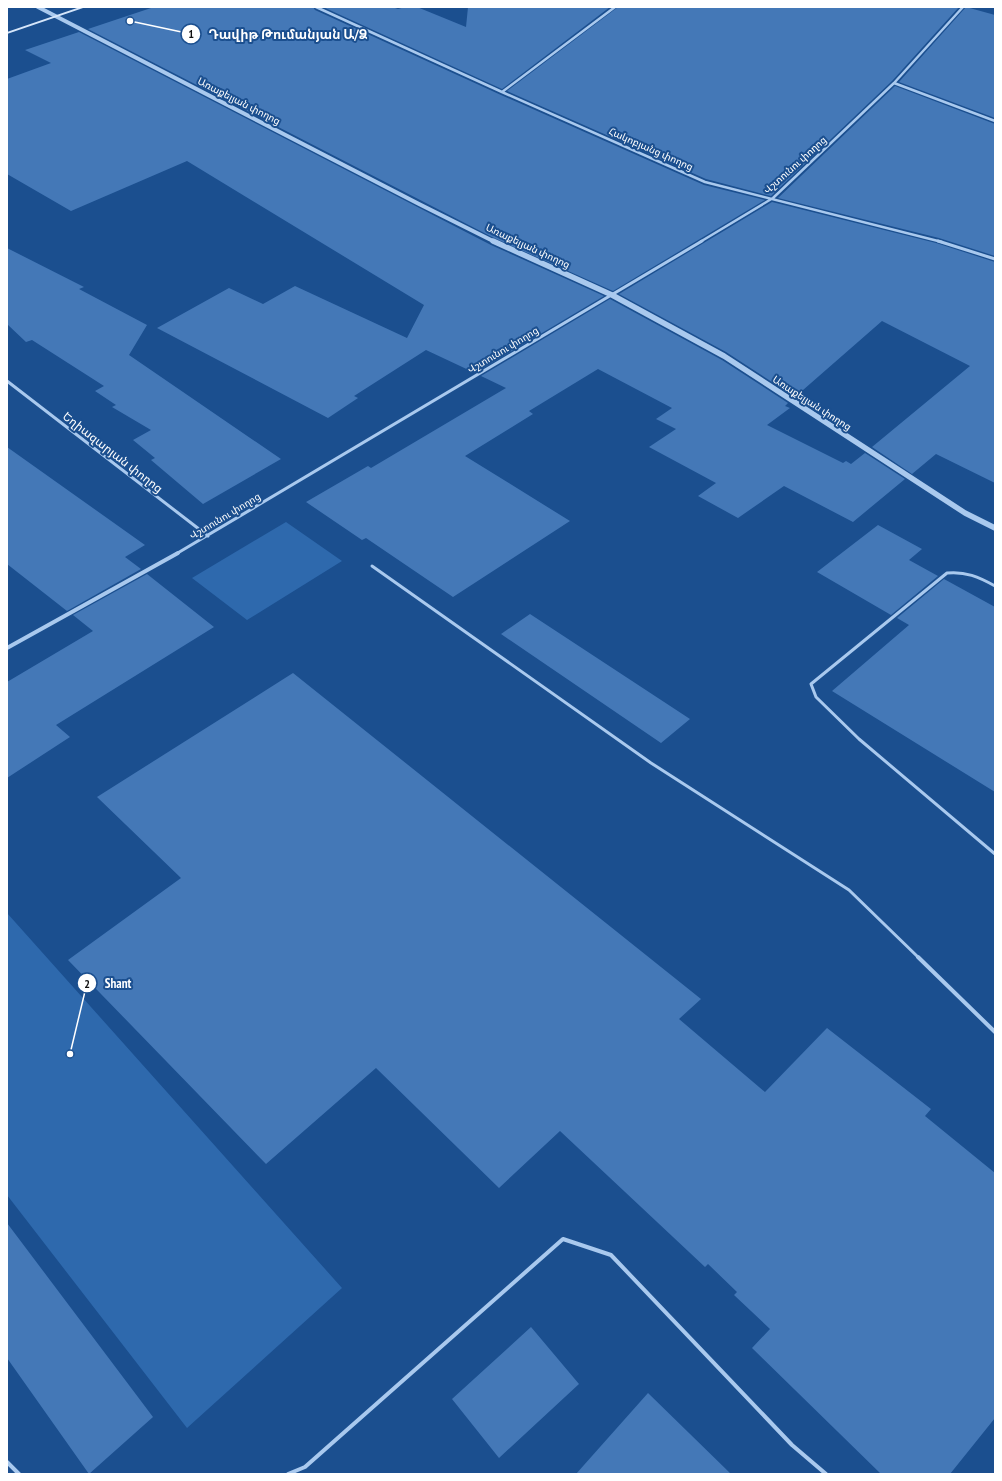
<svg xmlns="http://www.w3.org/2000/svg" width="1002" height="1481" viewBox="0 0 1002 1481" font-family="'PT Sans Narrow','Noto Sans Armenian',sans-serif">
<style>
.green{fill:#2e69ad}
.building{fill:#4478b7}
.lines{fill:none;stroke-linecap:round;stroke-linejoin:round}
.service-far1{stroke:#a9c9ee;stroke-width:3}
.service{stroke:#a9c9ee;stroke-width:4}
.minor-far2{stroke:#a9c9ee;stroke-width:2.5}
.minor-far1{stroke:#a9c9ee;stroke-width:3}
.minor{stroke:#a9c9ee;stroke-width:4}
.tertiary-far1{stroke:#a9c9ee;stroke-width:4}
.tertiary{stroke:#a9c9ee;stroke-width:5.5}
.secondary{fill:#d6e6fa;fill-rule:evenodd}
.labels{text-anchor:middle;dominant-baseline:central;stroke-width:4;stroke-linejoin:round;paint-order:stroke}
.far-street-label{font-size:10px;fill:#fff;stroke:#1b4f8f}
.street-label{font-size:12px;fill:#fff;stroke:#1b4f8f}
.leader{fill:none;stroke:#fff;stroke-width:1.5}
.callout-dot{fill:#fff;stroke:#1b4f8f;stroke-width:1.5}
.mark-label{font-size:12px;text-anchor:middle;font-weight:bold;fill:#111}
.callout-label{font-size:13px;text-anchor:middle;font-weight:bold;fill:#fff;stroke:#1b4f8f;stroke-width:4;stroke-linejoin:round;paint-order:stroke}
</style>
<rect width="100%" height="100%" fill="#1b4f8f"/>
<path class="green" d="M286,522L342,561L247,620L192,578Z
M7,913L342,1288L187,1428L7,1195Z"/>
<path class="building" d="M154,7H313L315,10L501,95L704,185L765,200L613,291L492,237L88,29Z
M323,7H392L398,9L405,7H417L466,27L468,7H610L502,89Z
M618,7H959L892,81L771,196L706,179L507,91Z
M966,7L995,15V118L899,82Z
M79,32L491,245L604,296L475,373L426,350L354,396L358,398L328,418L157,328L229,288L263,304L295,286L407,338L424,305L187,161L71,211L7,174V79L51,63L25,50Z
M895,86L995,124V256L939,238L778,198Z
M772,202L936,243L995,262V483L936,454L912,474L872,447L970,366L882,321L795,397L726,352L619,294Z
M7,248L84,287L79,289L147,325L129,355L281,459L203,504L151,460L155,458L133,440L151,430L112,407L116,405L95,391L104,386L32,340L26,342L7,324Z
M610,299L722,360L788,403L785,406L790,408L767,425L843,463L846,461L851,464L865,453L905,479L853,522L784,486L738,518L698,496L716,483L649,447L676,429L656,419L672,408L598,369L529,411L533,414L465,456L570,521L453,597L366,538L362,540L306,502L368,466L371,468L506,388L481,376Z
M7,447L145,545L125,557L141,569L67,611L7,564Z
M878,525L922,549L909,560L938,576L891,615L817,572Z
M147,574L214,627L56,725L70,737L7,778V682L93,631L73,615Z
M944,579L995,607V792L832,691L909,625L897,618Z
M530,614L690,719L661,743L501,634Z
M293,673L701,999L679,1019L765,1092L827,1028L931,1109L925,1116L995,1173V1418L950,1474H881L752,1348L770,1329L734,1295L737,1292L708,1264L705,1267L560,1131L499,1188L376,1068L266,1164L68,960L181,878L97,797Z
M7,1223L153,1417L89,1474L7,1358Z
M531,1327L579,1384L499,1458L452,1399Z
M648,1393L731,1474H576Z"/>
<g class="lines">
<path class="service-far1" d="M372,566L651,763L849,890L919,958
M995,586C979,577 965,571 947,573L811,684L816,697L859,739L995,854"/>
<path class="service" d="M918,957L995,1032
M7,1462L19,1474
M288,1474L305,1467L563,1239L611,1255L792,1445L826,1474"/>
<path class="minor-far2" d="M316,7L502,92L705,182L942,242
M894,83L995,121
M502,92L615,7
M700,242L773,198L894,83L963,7"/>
<path class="minor-far1" d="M938,241L995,259
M7,381L208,536
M176,554L702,241"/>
<path class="minor" d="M7,648L178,553"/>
<path class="tertiary-far1" d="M38,7L419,204L495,242"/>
<path class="tertiary" d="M493,241L612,295L724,356L965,513L995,528"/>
<path class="secondary" d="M80,7H86L7,34V32Z"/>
</g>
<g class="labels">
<g class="far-street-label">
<text transform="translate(239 101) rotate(27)">Առաքելյան փողոց</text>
<text transform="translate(651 149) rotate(24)">Հակոբյանց փողոց</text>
<text transform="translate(795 165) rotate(-42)">Վշտունու փողոց</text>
<text transform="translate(528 246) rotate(25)">Առաքելյան փողոց</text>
<text transform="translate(503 350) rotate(-31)">Վշտունու փողոց</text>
<text transform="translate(812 403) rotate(33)">Առաքելյան փողոց</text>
<text transform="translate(225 516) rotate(-31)">Վշտունու փողոց</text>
</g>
<g class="street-label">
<text transform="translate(113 452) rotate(38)">Եղիազարյան փողոց</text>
</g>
</g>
<path class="leader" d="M130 21L191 34M70 1054L87 983"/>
<g class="callout-dot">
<circle cx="130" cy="21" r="4"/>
<circle cx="70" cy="1054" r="4"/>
<circle cx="191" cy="34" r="10"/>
<circle cx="87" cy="983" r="10"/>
</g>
<g class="mark-label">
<text x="191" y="38">1</text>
<text x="87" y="988">2</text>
</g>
<g class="callout-label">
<text x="288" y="39">Դավիթ Թումանյան Ա/Ձ</text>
<text x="118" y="988">Shant</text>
</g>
<rect width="1002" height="1481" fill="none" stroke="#ffffff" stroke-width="16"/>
</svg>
